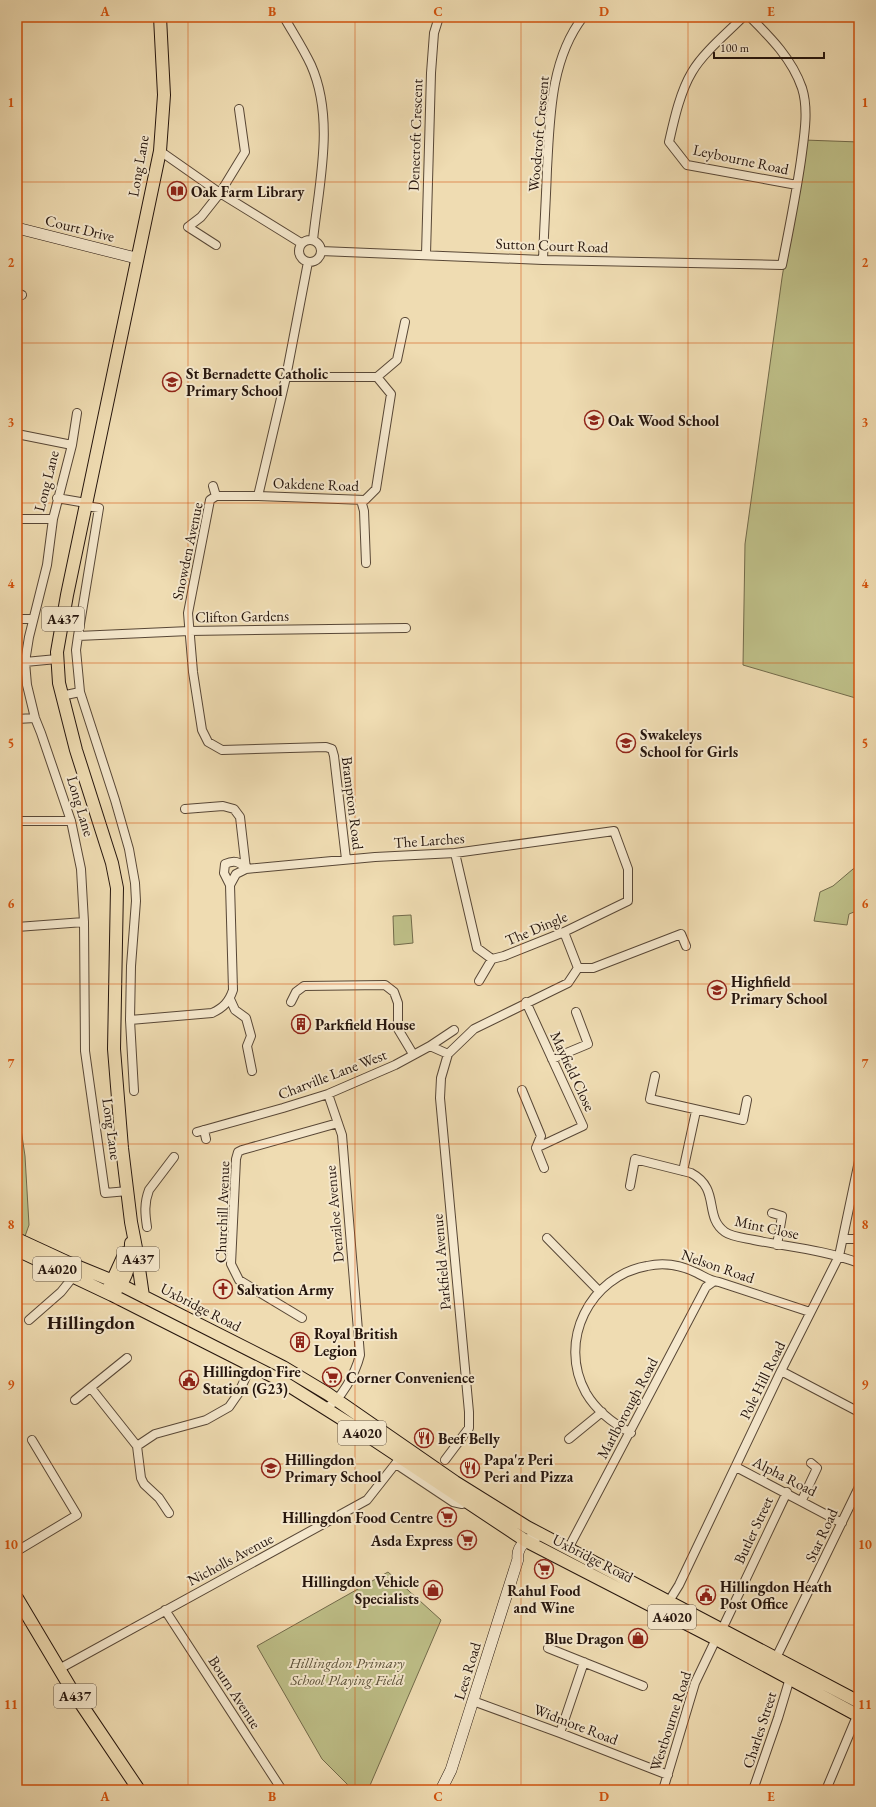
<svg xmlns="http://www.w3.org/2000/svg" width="876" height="1807" viewBox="0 0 876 1807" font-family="'EB Garamond',serif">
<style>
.green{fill:#bebf88;stroke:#726a4a}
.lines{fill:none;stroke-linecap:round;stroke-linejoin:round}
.street-casing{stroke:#584736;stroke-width:10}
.secondary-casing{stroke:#25150d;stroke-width:12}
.primary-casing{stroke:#25150d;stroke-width:14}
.street{stroke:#f5e8cd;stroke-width:8}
.secondary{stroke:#f5e8cd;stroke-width:11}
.primary{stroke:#efdcb2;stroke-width:12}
.grid{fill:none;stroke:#d4520c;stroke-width:1;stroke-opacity:0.55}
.labels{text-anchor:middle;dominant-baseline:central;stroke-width:4;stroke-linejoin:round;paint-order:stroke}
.shield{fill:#f5e8cd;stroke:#635447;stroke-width:1}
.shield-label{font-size:14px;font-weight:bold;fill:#25150d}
.street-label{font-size:15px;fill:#25150d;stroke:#f5e8cd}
.poi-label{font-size:15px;font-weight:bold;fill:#25150d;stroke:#f5e8cd;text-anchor:start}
.park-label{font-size:15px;font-style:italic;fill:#5b5038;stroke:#f5e8cd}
.district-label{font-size:19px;font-weight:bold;fill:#25150d;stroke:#f5e8cd}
.neatline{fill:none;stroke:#d4520c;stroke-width:1.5}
.grid-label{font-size:13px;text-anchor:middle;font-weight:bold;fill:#d4520c}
</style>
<rect width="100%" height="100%" fill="#efdcb2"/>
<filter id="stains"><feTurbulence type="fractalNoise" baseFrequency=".005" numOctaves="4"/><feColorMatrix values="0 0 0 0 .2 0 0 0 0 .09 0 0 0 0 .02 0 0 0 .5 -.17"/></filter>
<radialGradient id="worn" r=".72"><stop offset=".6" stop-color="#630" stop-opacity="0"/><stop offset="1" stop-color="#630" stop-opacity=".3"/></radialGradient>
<path class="green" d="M804,140L859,142V699L743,665L745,544L782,278Z
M859,867V910L849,914L847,925L814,921L820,892L833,886L853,869Z
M411,915L413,943L394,945L393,916Z
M17,1102L25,1156L29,1225L24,1239L17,1235Z
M388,1572L441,1620L368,1790H353L322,1759L257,1646Z"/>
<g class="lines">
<g class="street-casing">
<path id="street" d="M284,17C293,33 303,48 311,65C335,119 319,183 313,240
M743,17C727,33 703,53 692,72C680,92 674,120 669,142L687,165L797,185
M160,151L220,193L301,243
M299 251a11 11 0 1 1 22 0a11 11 0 1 1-22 0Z
M216,245L188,227L201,217L220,193L245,152L239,109
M321,251L543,260L782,265C789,230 796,195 801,160C804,137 809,110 802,88C792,59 771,38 750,17
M426,254L431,73L434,33L439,17
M543,260C544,230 546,199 547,169C550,118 550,60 583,17
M308,262L286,377L258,496H216L210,500L188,613L193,672L202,730L208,742L222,750L326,747L332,749L334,756L346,859
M17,293L22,295
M377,377L397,360L405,322
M77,413L72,445L53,519L47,565L29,637L25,662L27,685L35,718L41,733L71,821L81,869L84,922L85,1051L105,1193L128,1191
M17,434L72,445
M213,486L216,496
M258,496L365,500L376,489L391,394L377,377H286
M57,498L86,503
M361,500L364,511L366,563
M17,519H53
M17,619H33
M78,636L189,631L406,628
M25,662L57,659
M80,692L115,800L129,849L135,883L136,901L131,966L130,1020L134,1091
M61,696L80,692L76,650L78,636L99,508L86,506
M17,719L35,718
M185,809L223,806L234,809L240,817L246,869
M17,821H71
M230,885L224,873L225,864C234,860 239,861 246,869
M17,927L84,922
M564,932L578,968
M578,968H593L681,934L686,946
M479,981L492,959
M230,999L235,1010L246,1018L251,1036L247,1046L252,1071
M291,1002L296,992L304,986L385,985L394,992L398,1003V1029L413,1054
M526,1002L583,1126L536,1148
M130,1020L212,1013C223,1008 229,1002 233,990L230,885L236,874L246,869L375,857L455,853L614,831L628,869V901L564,932L504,956L492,959L477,948L455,853
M430,1046L454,1030
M552,1059L588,1044L576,1012
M655,1076L650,1099L743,1120L747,1100
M522,1090L541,1136L536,1148L544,1168
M204,1130L206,1139
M197,1132L283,1108L328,1094L395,1065L430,1046L448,1054
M683,1171L696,1111
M630,1186L635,1159L691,1173C721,1189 703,1216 725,1232C732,1237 745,1238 754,1240C789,1247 825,1250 859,1263
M772,1213L782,1216L777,1245
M147,1227C145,1214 144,1203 149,1190L174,1157
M547,1238L599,1291
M843,1239H854L859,1237
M302,1318L239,1280L231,1264L236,1159L238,1152L242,1150L338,1123
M29,1320L61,1292L73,1277
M781,1371L859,1412
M91,1388L137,1446L155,1434L206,1420L229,1407L238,1394L251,1366
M75,1400L127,1358
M325,1408C341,1402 356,1371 360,1355L342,1135L328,1094
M631,1433C614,1424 596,1410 586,1393C557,1341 590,1276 647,1266C664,1262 681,1265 697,1273C705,1277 710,1281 719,1282L810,1312
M569,1439L602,1412
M137,1446L141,1478L144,1484L159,1498L169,1513
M445,1460L469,1428V1412L440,1098L441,1078L448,1054L474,1029L568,983L578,968
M396,1464L453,1502L462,1504L468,1502
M736,1467L842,1523
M802,1500L817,1468L811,1463
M568,1549L706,1287L713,1282
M17,1551L77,1515L32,1440
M666,1606L679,1585L781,1371L839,1256L859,1161
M165,1610L282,1790
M725,1623L787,1492
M548,1648L643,1686
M774,1662L859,1487
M59,1669L367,1500L400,1458
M473,1701L560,1733L668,1775
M560,1733L584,1662
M663,1790L695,1683L716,1639
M753,1790L778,1718L790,1678
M826,1790L857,1716"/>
</g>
<g class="secondary-casing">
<path id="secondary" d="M17,228L136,258
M441,1790L451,1770L518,1559C516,1544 529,1539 541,1534"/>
</g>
<g class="primary-casing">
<path id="primary" d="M17,1239L69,1263L113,1281L283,1367L328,1394L455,1482L527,1527L859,1702
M17,1250L112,1295L280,1380L350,1424L526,1541L716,1639L859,1716
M109,1288L125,1253
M116,1290C128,1278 131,1259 131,1243
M143,1296L136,1248L131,1222L122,1148L114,1049L117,888L112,863L76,750L59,683L57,652L67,595L160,151L164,95L160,17
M17,1598L73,1692L139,1790"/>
</g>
<use href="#street" class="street"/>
<use href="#secondary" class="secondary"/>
<use href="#primary" class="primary"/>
</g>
<path class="grid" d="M188,17V1790M355,17V1790M521,17V1790M688,17V1790M17,182H859M17,343H859M17,503H859M17,663H859M17,823H859M17,984H859M17,1144H859M17,1304H859M17,1464H859M17,1625H859"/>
<defs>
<g id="library-ring" transform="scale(1)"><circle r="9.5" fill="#f5e8cd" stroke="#8f2418" stroke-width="1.5"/><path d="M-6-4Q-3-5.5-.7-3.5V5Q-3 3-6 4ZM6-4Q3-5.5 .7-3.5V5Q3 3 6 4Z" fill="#8f2418"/></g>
<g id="school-ring" transform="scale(1)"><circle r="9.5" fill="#f5e8cd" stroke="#8f2418" stroke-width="1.5"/><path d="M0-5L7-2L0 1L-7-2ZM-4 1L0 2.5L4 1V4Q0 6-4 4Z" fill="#8f2418"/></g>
<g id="building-ring" transform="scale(1)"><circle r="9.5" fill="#f5e8cd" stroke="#8f2418" stroke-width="1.5"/><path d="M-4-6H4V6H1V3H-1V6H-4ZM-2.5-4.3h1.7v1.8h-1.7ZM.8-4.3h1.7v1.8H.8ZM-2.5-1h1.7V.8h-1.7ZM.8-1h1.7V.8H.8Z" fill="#8f2418"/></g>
<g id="church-ring" transform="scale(1)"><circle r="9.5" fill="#f5e8cd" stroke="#8f2418" stroke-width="1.5"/><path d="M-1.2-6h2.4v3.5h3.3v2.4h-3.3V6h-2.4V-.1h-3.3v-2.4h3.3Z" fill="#8f2418"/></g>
<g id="supermarket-ring" transform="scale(1)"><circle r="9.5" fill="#f5e8cd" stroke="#8f2418" stroke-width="1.5"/><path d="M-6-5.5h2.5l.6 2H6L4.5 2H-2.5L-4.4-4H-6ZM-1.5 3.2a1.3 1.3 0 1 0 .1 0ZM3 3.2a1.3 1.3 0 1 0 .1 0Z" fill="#8f2418"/></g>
<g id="civic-ring" transform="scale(1)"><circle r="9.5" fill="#f5e8cd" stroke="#8f2418" stroke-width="1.5"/><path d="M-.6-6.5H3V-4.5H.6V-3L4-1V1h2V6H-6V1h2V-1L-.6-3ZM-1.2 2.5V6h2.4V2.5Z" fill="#8f2418"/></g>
<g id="restaurant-ring" transform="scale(1)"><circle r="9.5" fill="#f5e8cd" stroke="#8f2418" stroke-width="1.5"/><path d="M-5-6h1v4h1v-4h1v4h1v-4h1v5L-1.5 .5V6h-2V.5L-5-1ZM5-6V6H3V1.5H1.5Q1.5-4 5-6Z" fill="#8f2418"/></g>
<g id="shop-ring" transform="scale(1)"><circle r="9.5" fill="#f5e8cd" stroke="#8f2418" stroke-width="1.5"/><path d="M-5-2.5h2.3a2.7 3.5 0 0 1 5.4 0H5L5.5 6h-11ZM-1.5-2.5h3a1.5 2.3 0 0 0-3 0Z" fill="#8f2418"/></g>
</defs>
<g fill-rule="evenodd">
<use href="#library-ring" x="177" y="191"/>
<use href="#school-ring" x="172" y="382"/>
<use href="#school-ring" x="594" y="420"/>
<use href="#school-ring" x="626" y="743"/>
<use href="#school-ring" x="717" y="990"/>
<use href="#building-ring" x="301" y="1024"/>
<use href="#church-ring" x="223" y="1289"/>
<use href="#building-ring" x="300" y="1342"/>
<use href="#supermarket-ring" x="332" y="1377"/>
<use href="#civic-ring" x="189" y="1380"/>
<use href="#restaurant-ring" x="424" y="1438"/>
<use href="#school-ring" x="271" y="1468"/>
<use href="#restaurant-ring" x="470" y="1468"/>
<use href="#supermarket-ring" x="447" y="1517"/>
<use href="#supermarket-ring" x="467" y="1540"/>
<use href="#supermarket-ring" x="544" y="1569"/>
<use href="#shop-ring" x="433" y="1590"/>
<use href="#civic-ring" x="706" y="1595"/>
<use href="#shop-ring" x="638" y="1638"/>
</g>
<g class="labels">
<g class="shield">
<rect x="42" y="607" width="42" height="24" rx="3"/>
<rect x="117" y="1247" width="42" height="24" rx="3"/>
<rect x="33" y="1257" width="48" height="24" rx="3"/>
<rect x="338" y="1421" width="48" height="24" rx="3"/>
<rect x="648" y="1605" width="48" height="24" rx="3"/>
<rect x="54" y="1684" width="42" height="24" rx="3"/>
</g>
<g class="shield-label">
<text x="63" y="619">A437</text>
<text x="138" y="1259">A437</text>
<text x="57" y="1269">A4020</text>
<text x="362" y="1433">A4020</text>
<text x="672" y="1617">A4020</text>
<text x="75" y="1696">A437</text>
</g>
<g class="street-label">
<text transform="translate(538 134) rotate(-85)">Woodcroft Crescent</text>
<text transform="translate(415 135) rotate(-88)">Denecroft Crescent</text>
<text transform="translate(741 159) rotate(12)">Leybourne Road</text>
<text transform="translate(138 166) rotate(-80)">Long Lane</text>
<text transform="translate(80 228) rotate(14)">Court Drive</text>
<text transform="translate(552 245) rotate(2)">Sutton Court Road</text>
<text transform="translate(46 481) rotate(-76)">Long Lane</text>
<text transform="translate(316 484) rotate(2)">Oakdene Road</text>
<text transform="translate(187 551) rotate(-78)">Snowden Avenue</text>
<text transform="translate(242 616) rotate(-1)">Clifton Gardens</text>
<text transform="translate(353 803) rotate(83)">Brampton Road</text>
<text transform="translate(81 806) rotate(73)">Long Lane</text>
<text transform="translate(429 840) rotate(-4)">The Larches</text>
<text transform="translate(536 928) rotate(-23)">The Dingle</text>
<text transform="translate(573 1071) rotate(65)">Mayfield Close</text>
<text transform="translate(332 1074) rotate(-21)">Charville Lane West</text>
<text transform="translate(112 1129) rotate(82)">Long Lane</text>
<text transform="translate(222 1212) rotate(-88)">Churchill Avenue</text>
<text transform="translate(334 1214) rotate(-95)">Denziloe Avenue</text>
<text transform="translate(767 1227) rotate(12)">Mint Close</text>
<text transform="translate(441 1262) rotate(-95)">Parkfield Avenue</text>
<text transform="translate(718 1266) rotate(19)">Nelson Road</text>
<text transform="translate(201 1307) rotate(27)">Uxbridge Road</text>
<text transform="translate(762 1380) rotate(-64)">Pole Hill Road</text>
<text transform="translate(627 1408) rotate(-62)">Marlborough Road</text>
<text transform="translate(785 1476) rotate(27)">Alpha Road</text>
<text transform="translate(753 1530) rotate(-65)">Butler Street</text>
<text transform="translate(821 1535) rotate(-65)">Star Road</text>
<text transform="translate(593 1558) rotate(27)">Uxbridge Road</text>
<text transform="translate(230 1559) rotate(-28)">Nicholls Avenue</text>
<text transform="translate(467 1671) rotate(-73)">Lees Road</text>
<text transform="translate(235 1692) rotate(57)">Bourn Avenue</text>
<text transform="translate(670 1721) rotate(-72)">Westbourne Road</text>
<text transform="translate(576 1724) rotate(21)">Widmore Road</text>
<text transform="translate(759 1730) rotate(-72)">Charles Street</text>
</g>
<g class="poi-label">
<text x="191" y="191">Oak Farm Library</text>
<text x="186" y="373">St Bernadette Catholic<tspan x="186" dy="17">Primary School</tspan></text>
<text x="608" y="420">Oak Wood School</text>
<text x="640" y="734">Swakeleys<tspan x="640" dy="17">School for Girls</tspan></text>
<text x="731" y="981">Highfield<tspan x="731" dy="17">Primary School</tspan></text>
<text x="315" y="1024">Parkfield House</text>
<text x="237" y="1289">Salvation Army</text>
<text x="314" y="1333">Royal British<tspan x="314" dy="17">Legion</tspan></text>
<text x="203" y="1371">Hillingdon Fire<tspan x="203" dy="17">Station (G23)</tspan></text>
<text x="346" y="1377">Corner Convenience</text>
<text x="438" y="1438">Beef Belly</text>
<text x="285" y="1459">Hillingdon<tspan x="285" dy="17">Primary School</tspan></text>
<text x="484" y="1459">Papa'z Peri<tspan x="484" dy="17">Peri and Pizza</tspan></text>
<text x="433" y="1517" text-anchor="end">Hillingdon Food Centre</text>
<text x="453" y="1540" text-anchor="end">Asda Express</text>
<text x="419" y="1581" text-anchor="end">Hillingdon Vehicle<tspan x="419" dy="17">Specialists</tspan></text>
<text x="720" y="1586">Hillingdon Heath<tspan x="720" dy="17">Post Office</tspan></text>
<text x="544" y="1590" text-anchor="middle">Rahul Food<tspan x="544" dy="17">and Wine</tspan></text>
<text x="624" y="1638" text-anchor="end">Blue Dragon</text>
</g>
<g class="park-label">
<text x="347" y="1662">Hillingdon Primary<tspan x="347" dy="17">School Playing Field</tspan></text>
</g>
<g class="district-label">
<text x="91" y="1322">Hillingdon</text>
</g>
</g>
<rect width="876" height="1807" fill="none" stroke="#efdcb2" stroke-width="44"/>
<path d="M714 52v6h110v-6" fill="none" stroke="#25150d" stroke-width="2"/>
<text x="720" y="52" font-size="12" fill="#25150d" stroke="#f5e8cd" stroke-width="3" paint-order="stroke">100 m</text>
<rect x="22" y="22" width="832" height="1763" class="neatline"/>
<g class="grid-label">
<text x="105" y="16">A</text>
<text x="272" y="16">B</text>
<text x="438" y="16">C</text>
<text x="604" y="16">D</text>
<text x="771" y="16">E</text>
<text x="11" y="107">1</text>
<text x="865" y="107">1</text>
<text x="11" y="267">2</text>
<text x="865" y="267">2</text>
<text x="11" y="427">3</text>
<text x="865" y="427">3</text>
<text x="11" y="588">4</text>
<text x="865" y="588">4</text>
<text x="11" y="748">5</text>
<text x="865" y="748">5</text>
<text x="11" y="908">6</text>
<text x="865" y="908">6</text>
<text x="11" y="1068">7</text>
<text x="865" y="1068">7</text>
<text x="11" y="1229">8</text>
<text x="865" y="1229">8</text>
<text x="11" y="1389">9</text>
<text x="865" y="1389">9</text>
<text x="11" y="1549">10</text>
<text x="865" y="1549">10</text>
<text x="11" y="1709">11</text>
<text x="865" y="1709">11</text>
<text x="105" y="1801">A</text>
<text x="272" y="1801">B</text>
<text x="438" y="1801">C</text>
<text x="604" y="1801">D</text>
<text x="771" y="1801">E</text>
</g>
<rect width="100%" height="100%" filter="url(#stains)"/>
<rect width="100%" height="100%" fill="url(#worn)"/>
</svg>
